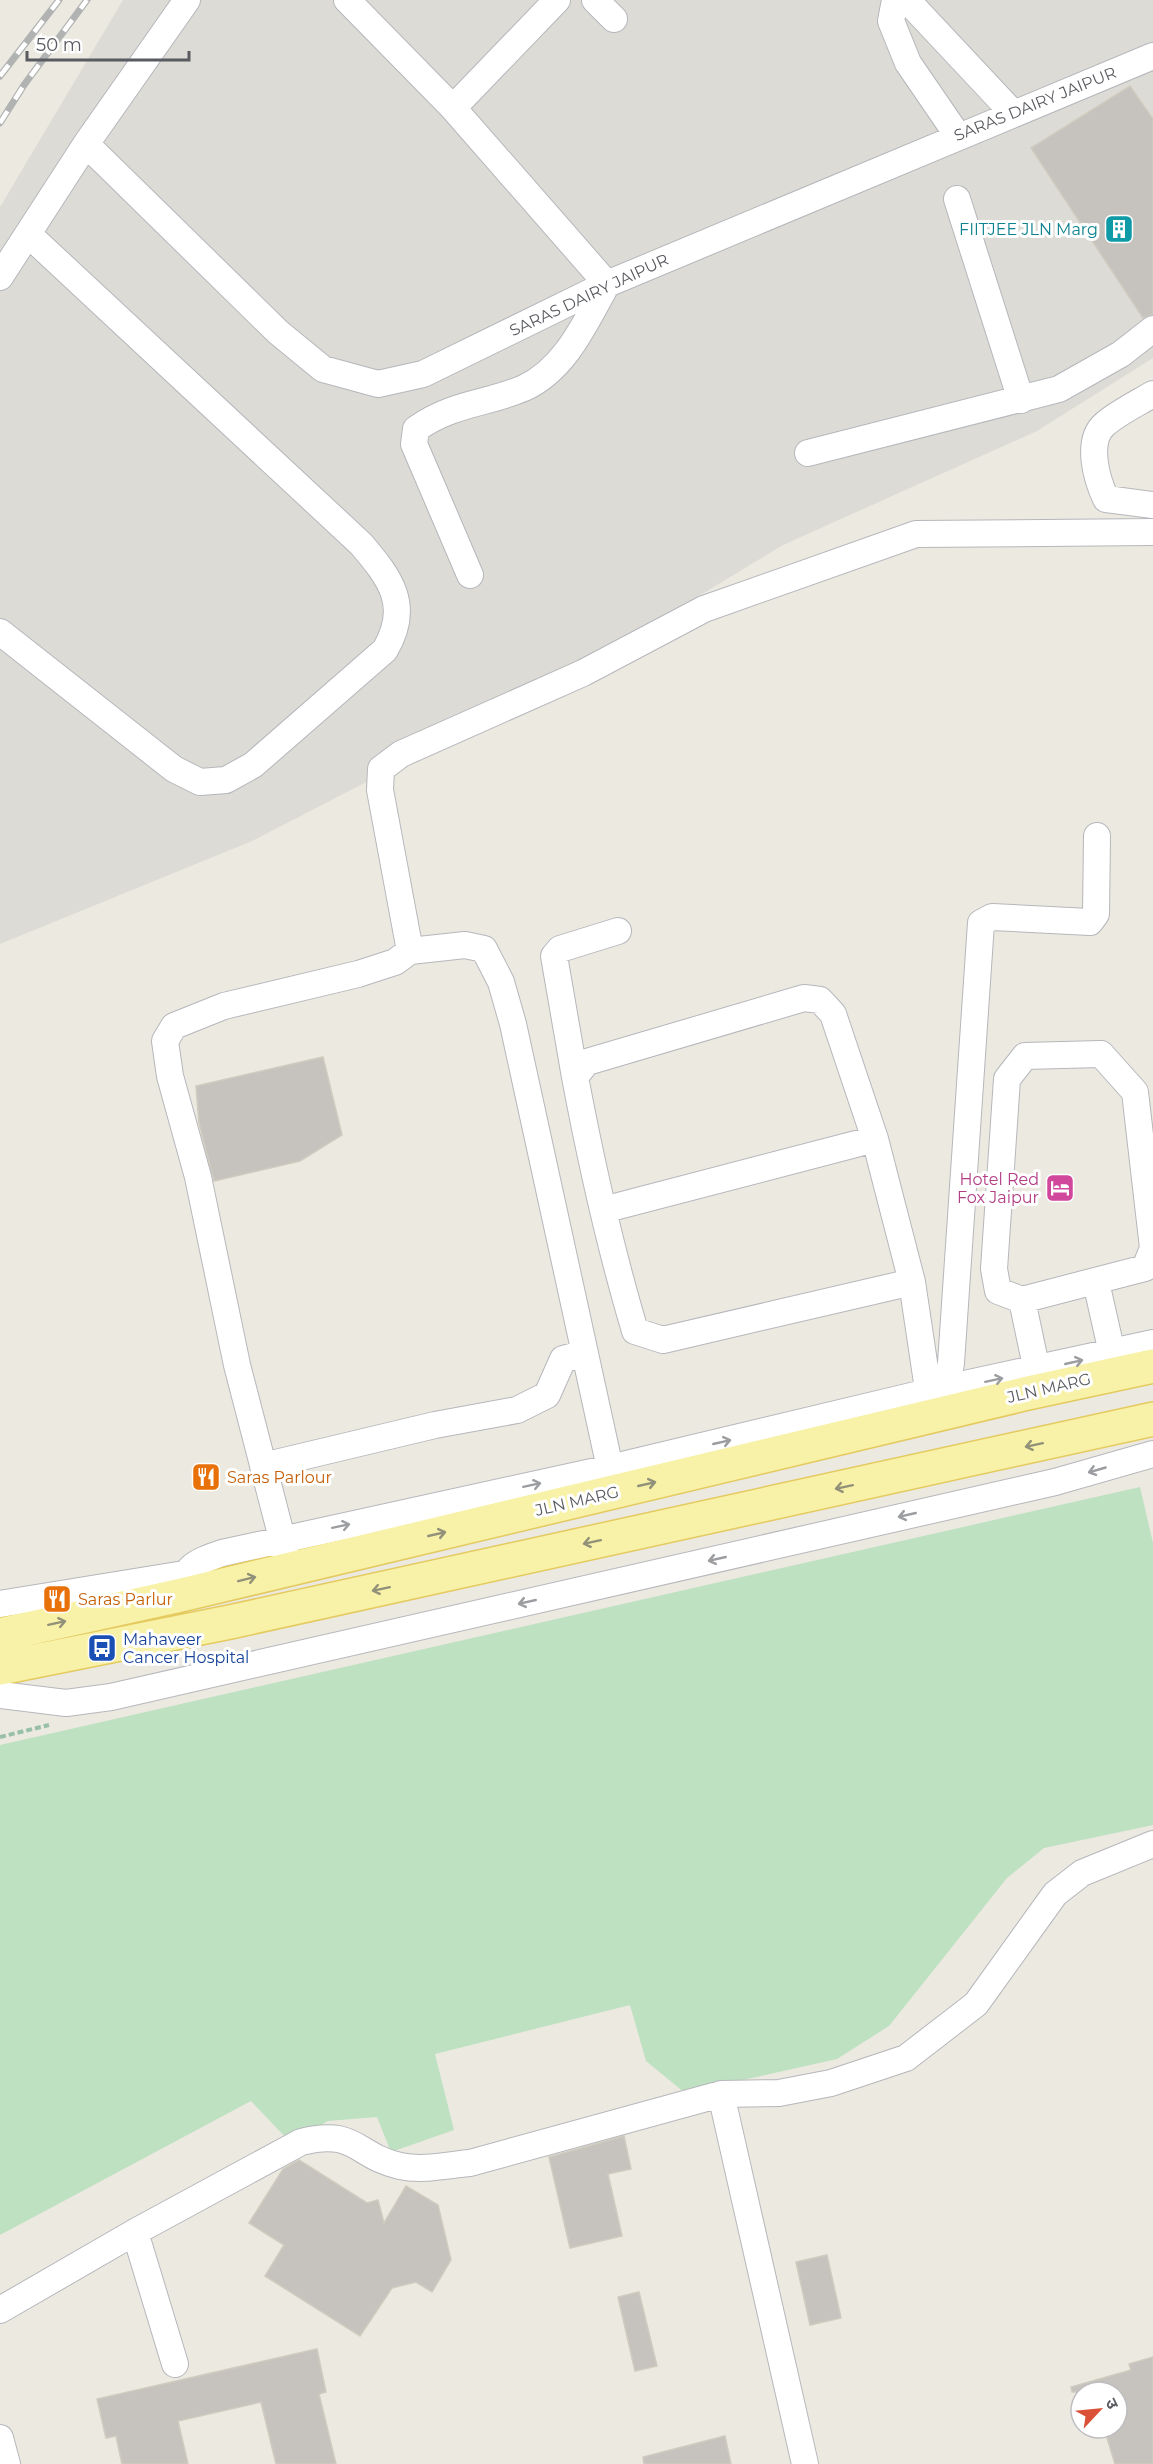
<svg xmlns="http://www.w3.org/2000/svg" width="1153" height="2464" viewBox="0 0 1153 2464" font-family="Montserrat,'Noto Sans Devanagari',sans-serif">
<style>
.industrial{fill:#dcdbd5}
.green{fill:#bee1c1}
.building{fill:#c6c3be;stroke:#cfcbbf;stroke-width:1.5}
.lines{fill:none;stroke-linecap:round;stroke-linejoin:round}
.minor-casing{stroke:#b6b7bc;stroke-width:28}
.major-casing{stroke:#e4ca5f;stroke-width:36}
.path{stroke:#98c0a7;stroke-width:4;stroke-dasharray:6 3;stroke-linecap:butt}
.minor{stroke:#fff;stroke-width:26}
.major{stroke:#f8f1a8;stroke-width:33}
.rail-casing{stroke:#b1b2b2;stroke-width:7}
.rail{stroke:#fff;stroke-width:4.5;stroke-dasharray:14;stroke-linecap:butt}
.oneway{stroke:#9b9da0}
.oneway2{stroke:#919079}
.labels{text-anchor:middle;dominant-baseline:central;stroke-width:6;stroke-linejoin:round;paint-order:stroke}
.street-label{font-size:16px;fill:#595b60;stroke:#fff}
.culture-label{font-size:16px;fill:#0d838f;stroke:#fff;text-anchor:end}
.hotel-label{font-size:16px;fill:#b23c85;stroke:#fff;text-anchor:end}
.food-label{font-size:16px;fill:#c56008;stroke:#fff;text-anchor:start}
.transit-label{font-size:16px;fill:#164399;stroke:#fff;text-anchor:start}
</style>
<rect width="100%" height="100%" fill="#ebe9e0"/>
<path class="industrial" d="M123,0H1153V358L1037,431L783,545L539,693L252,841L0,944V207Z"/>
<path class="green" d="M1140,1487L1153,1543V1825L1044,1848L1007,1878L889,2026L837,2059L685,2093L646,2061L630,2005L435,2054L454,2130L391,2152L377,2117L328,2121L291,2143L251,2101L0,2235V1745Z"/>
<path class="building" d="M1130,86L1153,119V314L1143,318L1031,148Z
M323,1057L342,1135L300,1161L214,1181L199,1123L196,1086Z
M624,2136L631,2169L608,2174L622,2236L570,2248L549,2157Z
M299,2160L367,2203L378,2200L384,2223L406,2186L438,2205L451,2260L432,2292L416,2282L392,2288L360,2336L265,2276L284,2245L249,2223L283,2169Z
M827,2255L841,2318L810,2325L796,2262Z
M639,2292L657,2366L635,2371L618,2297Z
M317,2349L326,2392L319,2394L336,2464H276L261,2402L178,2421L188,2464H122L116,2436L106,2438L97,2399Z
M1153,2357V2464H1115L1104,2428H1117V2392H1072L1071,2387L1131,2370L1129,2364Z
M725,2436L731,2464H644L643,2457Z"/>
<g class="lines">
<g class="minor-casing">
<path id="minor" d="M347,0L453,108L607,284C586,321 566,369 524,388C487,404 452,403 416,429L414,444L470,575
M595,0L614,19
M895,0L891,21L908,63L958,136
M907,0L1012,112
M453,108L557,0
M86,144L278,332L323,369L378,384L423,374L607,284L1153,56
M957,199L1021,400
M0,277L86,144L187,0
M1153,394C1138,403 1119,412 1105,424C1085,441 1097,480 1106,499L1153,505
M808,453L1059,389L1121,354L1153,329
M0,632L174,769L200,782L226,780L253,765L385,650C411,606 391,579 361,544L28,234
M410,951L380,790L381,769L401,754L583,673L704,609L916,534L1153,532
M1101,1054L1135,1092L1153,1248L1145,1268L1022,1300L998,1291L994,1269L1007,1079L1025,1056Z
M575,1077L554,956L560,949L618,931
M603,1210L875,1139
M912,1282L663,1340L635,1331C610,1247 591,1162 575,1077L587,1062L804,998L820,1000L833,1014L875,1139L912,1282L932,1416
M1096,1282L1112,1353
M1022,1300L1037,1371
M944,1404L951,1363L981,923L992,917L1090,922L1096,914L1097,836
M263,1466L435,1425L517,1410L547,1395L563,1359L585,1353
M290,1569L237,1365L198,1177L170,1076L165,1041L174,1026L224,1006L358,974L395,962L410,951L465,945L484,949L501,982L513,1024L615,1491
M177,1596C186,1566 193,1563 222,1553L610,1468L928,1392L1153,1343
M0,1604L184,1574
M0,1695L66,1703L111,1697L1055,1482L1153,1454
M721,2094L805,2464
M135,2232L175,2364
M0,2310L135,2232L301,2142C357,2128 355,2156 400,2166C423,2171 447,2165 470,2163L721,2094L779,2093L831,2083L906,2058L976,2004L1055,1894L1082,1873L1153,1844
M0,2438L7,2464"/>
</g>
<g class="major-casing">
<path id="major" d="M0,1635L177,1596L1028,1393L1153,1366
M0,1668L230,1622L1153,1419"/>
</g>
<path class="path" d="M0,1737L49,1725"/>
<use href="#minor" class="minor"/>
<use href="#major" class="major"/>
<g class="rail-casing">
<path id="rail" d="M0,76L59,0
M0,123L24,85L87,0"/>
</g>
<use href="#rail" class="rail"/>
</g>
<defs><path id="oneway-shaft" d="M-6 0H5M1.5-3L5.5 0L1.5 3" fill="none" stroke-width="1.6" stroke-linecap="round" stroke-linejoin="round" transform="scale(1.5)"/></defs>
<g class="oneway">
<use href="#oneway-shaft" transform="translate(1074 1362) rotate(-13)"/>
<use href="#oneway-shaft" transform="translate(994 1380) rotate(-12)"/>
<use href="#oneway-shaft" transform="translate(722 1442) rotate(-13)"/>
<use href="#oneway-shaft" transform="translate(1097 1470) rotate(164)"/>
<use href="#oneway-shaft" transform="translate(532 1485) rotate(-12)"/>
<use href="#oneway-shaft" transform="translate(907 1515) rotate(167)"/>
<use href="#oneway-shaft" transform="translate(341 1526) rotate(-12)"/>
<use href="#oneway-shaft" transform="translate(717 1559) rotate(167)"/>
<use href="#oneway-shaft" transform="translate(527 1602) rotate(167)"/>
</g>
<g class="oneway2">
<use href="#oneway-shaft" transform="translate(1034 1445) rotate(168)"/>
<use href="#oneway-shaft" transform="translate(647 1484) rotate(-13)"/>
<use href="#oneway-shaft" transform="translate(844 1487) rotate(168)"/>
<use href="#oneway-shaft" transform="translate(437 1534) rotate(-13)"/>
<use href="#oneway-shaft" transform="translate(592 1542) rotate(168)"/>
<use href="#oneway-shaft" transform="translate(247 1579) rotate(-14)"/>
<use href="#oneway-shaft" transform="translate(381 1589) rotate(168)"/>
<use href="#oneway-shaft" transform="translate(57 1623) rotate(-12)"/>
</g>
<defs>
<g id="building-square" transform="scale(1.5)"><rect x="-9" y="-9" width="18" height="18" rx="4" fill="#0f9aa8" stroke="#fff"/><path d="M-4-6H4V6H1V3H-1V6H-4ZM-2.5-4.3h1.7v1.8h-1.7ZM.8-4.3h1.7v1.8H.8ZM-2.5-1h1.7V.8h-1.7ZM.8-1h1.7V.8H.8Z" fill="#fff"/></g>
<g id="hotel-square" transform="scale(1.5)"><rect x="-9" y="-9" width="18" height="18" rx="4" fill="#d1479c" stroke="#fff"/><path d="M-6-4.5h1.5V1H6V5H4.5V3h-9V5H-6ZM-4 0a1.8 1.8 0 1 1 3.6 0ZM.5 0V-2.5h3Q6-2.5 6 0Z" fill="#fff"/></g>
<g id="restaurant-square" transform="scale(1.5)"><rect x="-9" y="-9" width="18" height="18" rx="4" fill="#e8710a" stroke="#fff"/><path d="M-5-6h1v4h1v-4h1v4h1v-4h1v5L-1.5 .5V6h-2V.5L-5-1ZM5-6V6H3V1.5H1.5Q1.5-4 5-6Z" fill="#fff"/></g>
<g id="bus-square" transform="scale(1.5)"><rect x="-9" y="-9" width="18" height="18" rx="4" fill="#1a4fb4" stroke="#fff"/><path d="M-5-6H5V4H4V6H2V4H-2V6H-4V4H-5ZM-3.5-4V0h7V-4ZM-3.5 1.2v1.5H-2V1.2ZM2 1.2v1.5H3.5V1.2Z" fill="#fff"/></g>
</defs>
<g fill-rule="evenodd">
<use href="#building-square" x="1119" y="229"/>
<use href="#hotel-square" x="1060" y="1188"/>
<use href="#restaurant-square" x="206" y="1477"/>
<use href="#restaurant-square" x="57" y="1599"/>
<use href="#bus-square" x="102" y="1648"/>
</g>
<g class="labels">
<g class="street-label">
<text transform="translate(1035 104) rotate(-22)">SARAS DAIRY JAIPUR</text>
<text transform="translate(589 295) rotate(-25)">SARAS DAIRY JAIPUR</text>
<text transform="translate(1049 1388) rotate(-13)">JLN MARG</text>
<text transform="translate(577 1501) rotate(-13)">JLN MARG</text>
</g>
<g class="culture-label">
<text x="1098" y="229">FIITJEE JLN Marg</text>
</g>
<g class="hotel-label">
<text x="1039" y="1179">Hotel Red<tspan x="1039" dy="18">Fox Jaipur</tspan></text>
</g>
<g class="food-label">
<text x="227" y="1477">Saras Parlour</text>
<text x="78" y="1599">Saras Parlur</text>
</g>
<g class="transit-label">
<text x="123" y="1639">Mahaveer<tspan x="123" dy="18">Cancer Hospital</tspan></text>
</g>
</g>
<g transform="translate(1099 2410) rotate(64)"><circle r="28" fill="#ffffff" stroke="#bdbdbf" stroke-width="1.5"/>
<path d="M0-4.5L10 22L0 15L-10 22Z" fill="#da5137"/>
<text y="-9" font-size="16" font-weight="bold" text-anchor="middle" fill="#595b60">उ</text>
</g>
<path d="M27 51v9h162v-9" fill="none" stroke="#595b60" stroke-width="3"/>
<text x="36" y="51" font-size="18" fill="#595b60" stroke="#ffffff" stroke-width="4.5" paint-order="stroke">50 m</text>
</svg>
